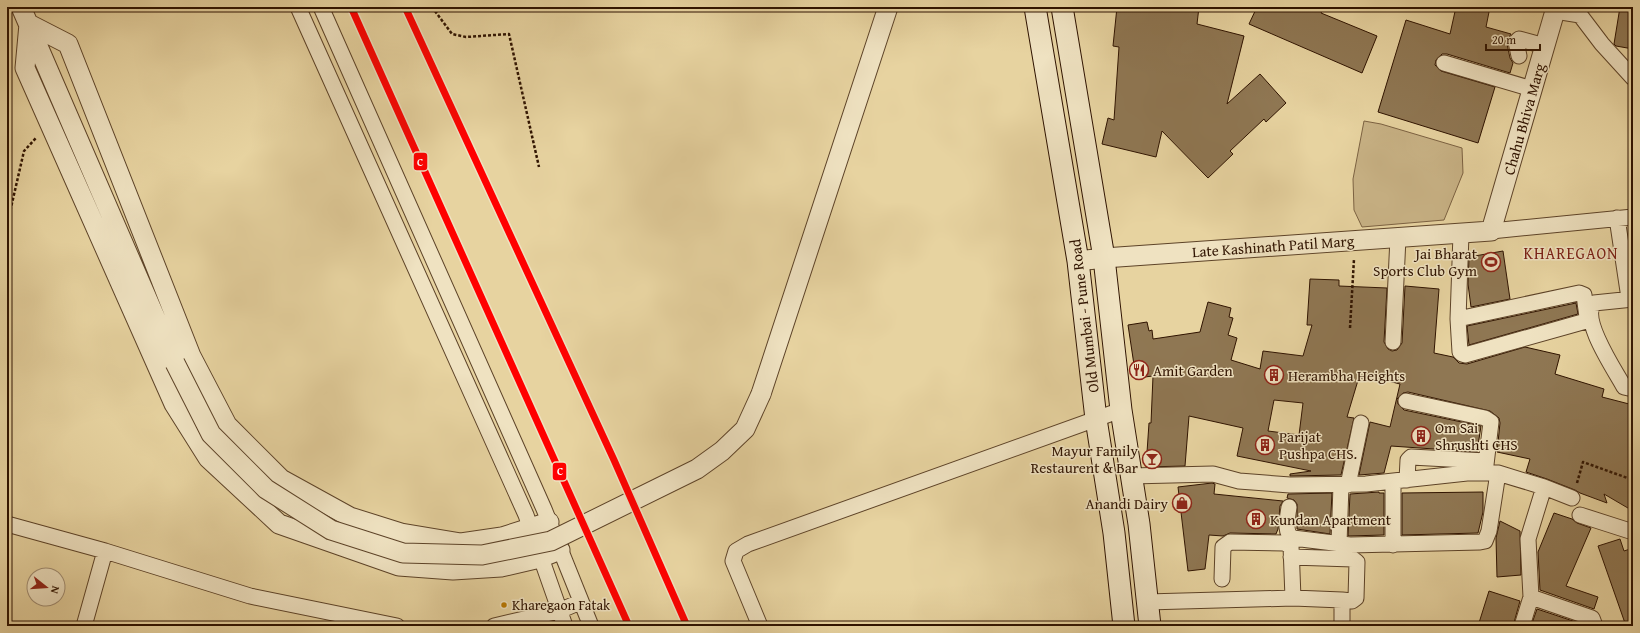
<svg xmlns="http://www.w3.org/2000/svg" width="1640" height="633" viewBox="0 0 1640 633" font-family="'Gentium Book Plus',serif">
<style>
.green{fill:#c8b285;stroke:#7c6242}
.building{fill:#8f7753;stroke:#2f1300;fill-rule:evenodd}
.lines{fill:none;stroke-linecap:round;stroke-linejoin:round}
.minor-casing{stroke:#5d4328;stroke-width:17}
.tertiary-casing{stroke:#5d4328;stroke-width:21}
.secondary-casing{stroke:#2f1300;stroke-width:23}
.path{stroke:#2f1300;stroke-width:2.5;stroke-dasharray:3 2;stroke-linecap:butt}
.minor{stroke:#efe2c1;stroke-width:15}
.tertiary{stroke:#efe2c1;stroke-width:19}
.secondary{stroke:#efe2c1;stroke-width:21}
.tertiary-bridge-casing{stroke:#5d4328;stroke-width:21;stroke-linecap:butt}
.tertiary-bridge{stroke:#efe2c1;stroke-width:19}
.rail-1-casing{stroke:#efe2c1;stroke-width:10}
.rail-1{stroke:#f00;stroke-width:7}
.bus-dot{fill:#bb7a00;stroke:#efe2c1;stroke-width:1.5}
.labels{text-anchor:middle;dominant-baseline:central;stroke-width:3;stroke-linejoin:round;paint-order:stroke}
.bus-label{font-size:14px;fill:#2f1300;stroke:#efe2c1;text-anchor:start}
.street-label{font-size:15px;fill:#2f1300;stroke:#efe2c1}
.poi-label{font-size:15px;fill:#2f1300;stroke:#efe2c1;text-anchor:start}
.neighbourhood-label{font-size:16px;letter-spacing:1px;fill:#7a1f14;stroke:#efe2c1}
.line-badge{stroke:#efe2c1;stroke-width:1.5}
.badge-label{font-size:11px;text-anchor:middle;font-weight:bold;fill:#fff}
</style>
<rect width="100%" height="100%" fill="#e7d3a0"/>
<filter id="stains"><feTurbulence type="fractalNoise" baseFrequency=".005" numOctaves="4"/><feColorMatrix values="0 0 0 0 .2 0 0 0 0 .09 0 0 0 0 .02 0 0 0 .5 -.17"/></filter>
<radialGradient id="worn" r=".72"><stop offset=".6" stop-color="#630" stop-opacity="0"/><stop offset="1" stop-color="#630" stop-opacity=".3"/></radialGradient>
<path class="green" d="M1364,121L1381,124L1462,148L1463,173L1444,220L1362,227L1354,210L1353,179Z"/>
<path class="building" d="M1117,7H1199L1197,24L1244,36L1227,104L1260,74L1286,103L1266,122L1264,119L1230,151L1233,154L1208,178L1162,131L1156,157L1102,144L1108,118L1114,120L1119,47L1113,46Z
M1257,7H1313L1322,11L1321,13L1377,36L1362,73L1249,24Z
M1456,7H1490L1486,27L1511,34L1508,39L1507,44L1510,58L1513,63L1510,73L1447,54H1442L1436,60L1435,65L1441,71L1495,87L1478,143L1378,112L1406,20L1450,34Z
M1620,7H1633V49L1616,46L1614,44Z
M1503,251L1510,299L1471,307L1468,284L1469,257Z
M1310,279L1339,280V286L1387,288L1384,342L1388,349L1392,351L1397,350L1402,343L1405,286L1439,289L1434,353L1453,357L1459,363L1467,364L1525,347L1560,355L1555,374L1604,389L1602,397L1633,405V511L1604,494L1607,503L1580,493L1575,490L1547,479L1526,472L1530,459L1497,452L1500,423L1499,418L1490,411L1408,392L1403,393L1397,399L1398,404L1404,410L1481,426L1477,452L1391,446L1384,473L1359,475L1370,422L1390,427L1400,384L1365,375L1363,379L1359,377L1347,417L1354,418L1341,475L1290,476V474L1311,471L1237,456L1243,428L1189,416L1185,466L1146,467L1149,423H1151L1153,376L1136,378L1128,325L1147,322L1149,331L1152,330L1153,339L1200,332L1208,302L1231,308L1229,317L1233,318L1228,335L1237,338L1231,360L1260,369L1263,351L1303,356L1312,325H1307ZM1274,400L1303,403L1299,435L1268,431Z
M1576,303L1578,314L1469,345L1467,326Z
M1212,483L1215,484L1214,494L1283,501L1280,506L1278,529L1276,534L1230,533L1223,536L1209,535L1205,569L1188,571L1178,487Z
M1379,492V493H1384V535L1348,536L1350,494Z
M1483,492V512L1478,533L1402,535V493Z
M1332,493L1330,534L1297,529V504L1294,500L1287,498L1288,494Z
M1554,513L1572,519L1577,523L1591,528L1566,586L1598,597L1594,609L1540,590L1538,552Z
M1500,521L1520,531L1521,575L1497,577L1496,538Z
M1620,539L1624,551L1633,548V626H1626L1598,546Z
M1489,591L1520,601L1513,626H1478Z
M1537,609L1582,624L1581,626H1531Z"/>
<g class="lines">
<g class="minor-casing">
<path id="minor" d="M298,7L526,515L565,626
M321,7L544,509L591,626
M1555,11L1580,15L1602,44L1633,78
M1519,56L1516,42L1519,39L1545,46
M1444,63L1532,89
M1617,218L1629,298
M1491,231L1633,217
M1579,293L1584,295L1587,317L1586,321L1465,355L1462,354L1460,352L1458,319Z
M1633,299L1594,303C1580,320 1615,370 1624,387L1633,389
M1458,319L1461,234
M1393,342L1398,238
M1406,401L1485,418L1491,422L1485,473
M1131,476L1213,474L1239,481L1290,485L1366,484L1467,473H1498L1544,487L1528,539L1531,597L1522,626
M1407,480L1408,460L1411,457L1486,461
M1348,485L1361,423
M1544,487L1572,498
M1289,507C1288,516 1283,533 1293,538L1350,545L1480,542L1485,541L1489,531L1498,473
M1580,515L1633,532
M7,524L105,551L250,596L397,626
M1339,544L1341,485
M1393,545V481
M1291,557L1353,559L1357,562L1356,598L1352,601L1342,600
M1222,579L1223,547L1230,542L1284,543L1291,546L1293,598
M1531,597L1592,618L1595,626
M1147,602L1293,598L1342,600V626
M84,626L105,551
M494,626L559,611L580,602
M760,626L733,561L736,551L748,544L1121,410"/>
</g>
<g class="tertiary-casing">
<path id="tertiary" d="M21,7L175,363
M1078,261L1104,258L1491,231L1555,11V7
M761,394L888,7
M549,522L502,537L461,543L401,533L350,517L281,479L227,425L191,356L68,44L29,24L25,68L174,404L208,458L279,524L399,566L453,570L501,567L540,558L560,550"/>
</g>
<g class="secondary-casing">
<path id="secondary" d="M1035,7L1078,261L1096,419L1114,533L1124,626
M1062,7L1104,258L1121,410L1139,524L1150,626"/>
</g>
<path class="path" d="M432,7L452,34L466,37L509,34L539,167
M7,225L24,151L36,138
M1350,328L1354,259
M1577,483L1583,462L1633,480"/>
<use href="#minor" class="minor"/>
<use href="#tertiary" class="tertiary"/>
<use href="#secondary" class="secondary"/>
<g class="tertiary-bridge-casing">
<path id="tertiary-bridge" d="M175,363L211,434L266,489L331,530L403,553L482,555L551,541L697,469L722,451L745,429L761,394"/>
</g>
<use href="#tertiary-bridge" class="tertiary-bridge"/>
<g class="rail-1-casing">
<path id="rail-1" d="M351,7L629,626
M405,7L614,460L687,626"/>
</g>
<use href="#rail-1" class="rail-1"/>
</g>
<defs>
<g id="stadium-ring" transform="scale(1)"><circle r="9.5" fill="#efe2c1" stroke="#8f2418" stroke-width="1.5"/><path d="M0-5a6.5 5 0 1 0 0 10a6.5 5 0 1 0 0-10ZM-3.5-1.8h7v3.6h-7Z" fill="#8f2418"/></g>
<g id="restaurant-ring" transform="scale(1)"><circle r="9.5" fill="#efe2c1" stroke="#8f2418" stroke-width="1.5"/><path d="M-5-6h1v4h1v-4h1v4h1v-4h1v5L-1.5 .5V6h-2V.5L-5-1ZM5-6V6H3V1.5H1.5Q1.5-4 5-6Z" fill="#8f2418"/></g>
<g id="building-ring" transform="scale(1)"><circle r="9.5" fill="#efe2c1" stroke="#8f2418" stroke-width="1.5"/><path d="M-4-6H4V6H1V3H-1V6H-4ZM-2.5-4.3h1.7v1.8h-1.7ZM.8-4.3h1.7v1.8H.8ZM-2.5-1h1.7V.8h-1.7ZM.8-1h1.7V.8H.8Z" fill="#8f2418"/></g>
<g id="bar-ring" transform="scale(1)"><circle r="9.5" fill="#efe2c1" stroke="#8f2418" stroke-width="1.5"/><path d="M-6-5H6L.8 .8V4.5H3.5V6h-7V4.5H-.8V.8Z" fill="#8f2418"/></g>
<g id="shop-ring" transform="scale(1)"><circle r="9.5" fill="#efe2c1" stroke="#8f2418" stroke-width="1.5"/><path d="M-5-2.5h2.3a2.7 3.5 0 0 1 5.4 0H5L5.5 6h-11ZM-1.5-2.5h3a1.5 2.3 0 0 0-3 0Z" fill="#8f2418"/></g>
</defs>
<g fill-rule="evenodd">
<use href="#stadium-ring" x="1491" y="262"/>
<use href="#restaurant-ring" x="1139" y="370"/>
<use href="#building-ring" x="1274" y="375"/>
<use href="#building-ring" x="1421" y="436"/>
<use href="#building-ring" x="1265" y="445"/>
<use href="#bar-ring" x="1152" y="459"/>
<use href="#shop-ring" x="1182" y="503"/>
<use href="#building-ring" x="1256" y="519"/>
</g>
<circle class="bus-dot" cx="504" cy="605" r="3.5"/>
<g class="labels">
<g class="bus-label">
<text x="512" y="605">Kharegaon Fatak</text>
</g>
<g class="street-label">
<text transform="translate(1524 119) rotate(-74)">Chahu Bhiva Marg</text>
<text transform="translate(1273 246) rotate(-4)">Late Kashinath Patil Marg</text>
<text transform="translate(1084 316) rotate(-97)">Old Mumbai - Pune Road</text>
</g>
<g class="poi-label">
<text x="1477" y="253" text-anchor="end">Jai Bharat<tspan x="1477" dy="17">Sports Club Gym</tspan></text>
<text x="1153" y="370">Amit Garden</text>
<text x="1288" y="375">Herambha Heights</text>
<text x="1435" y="427">Om Sai<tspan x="1435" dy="17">Shrushti CHS</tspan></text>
<text x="1279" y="436">Parijat<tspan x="1279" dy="17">Pushpa CHS.</tspan></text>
<text x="1138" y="450" text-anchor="end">Mayur Family<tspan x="1138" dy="17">Restaurent &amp; Bar</tspan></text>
<text x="1168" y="503" text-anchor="end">Anandi Dairy</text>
<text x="1270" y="519">Kundan Apartment</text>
</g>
<g class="neighbourhood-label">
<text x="1571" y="253">KHAREGAON</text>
</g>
</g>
<g class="line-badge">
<rect x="413" y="152" width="15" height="19" rx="4" fill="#f00"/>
<rect x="552" y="462" width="15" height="19" rx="4" fill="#f00"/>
</g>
<g class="badge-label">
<text x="420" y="166">C</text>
<text x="560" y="475">C</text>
</g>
<rect width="1640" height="633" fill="none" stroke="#e7d3a0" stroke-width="24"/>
<rect x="8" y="8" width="1624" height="617" fill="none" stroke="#2f1300" stroke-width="2"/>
<rect x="12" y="12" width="1616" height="609" fill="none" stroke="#2f1300"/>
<g transform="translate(46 587) rotate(107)"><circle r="19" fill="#efe2c1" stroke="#a28f74"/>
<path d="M0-3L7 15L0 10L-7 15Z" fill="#8f2418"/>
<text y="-6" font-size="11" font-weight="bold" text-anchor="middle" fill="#2f1300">N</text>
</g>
<path d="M1486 44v6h54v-6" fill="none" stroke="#2f1300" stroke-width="2"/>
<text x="1492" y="44" font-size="12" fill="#2f1300" stroke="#efe2c1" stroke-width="3" paint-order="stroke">20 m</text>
<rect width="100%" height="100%" filter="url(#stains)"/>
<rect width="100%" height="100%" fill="url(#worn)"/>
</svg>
